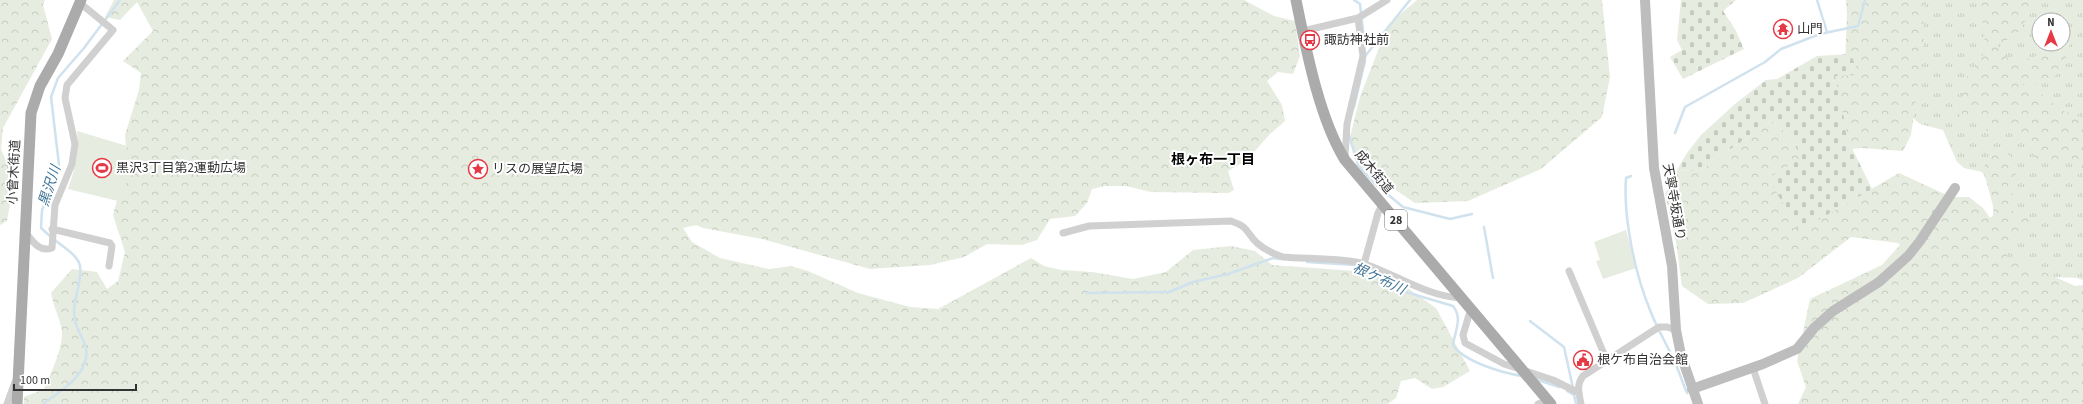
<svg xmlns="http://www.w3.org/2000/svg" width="2083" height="404" viewBox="0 0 2083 404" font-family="'Source Sans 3','Noto Sans JP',sans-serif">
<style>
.grass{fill:url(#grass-tufts);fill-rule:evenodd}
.forest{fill:url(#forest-crowns)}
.cemetery{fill:url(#cemetery-stones)}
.pitch{fill:#e6ecdf}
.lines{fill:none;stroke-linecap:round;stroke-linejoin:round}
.stream{stroke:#cfe2ee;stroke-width:2.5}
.street{stroke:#d0d0d0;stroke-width:7}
.secondary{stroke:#bdbdbd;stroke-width:10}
.primary{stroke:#ababab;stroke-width:11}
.labels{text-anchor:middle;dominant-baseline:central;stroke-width:4;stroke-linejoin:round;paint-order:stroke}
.shield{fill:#fff;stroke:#707070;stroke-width:1}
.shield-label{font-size:12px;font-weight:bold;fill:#333}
.poi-label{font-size:13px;fill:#333;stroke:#fff;text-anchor:start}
.street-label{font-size:13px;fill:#333;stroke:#fff}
.neighbourhood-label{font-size:14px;font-weight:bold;fill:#000;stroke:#fff}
.water-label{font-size:14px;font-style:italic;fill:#3f7597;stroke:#fff}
</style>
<defs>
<pattern id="grass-tufts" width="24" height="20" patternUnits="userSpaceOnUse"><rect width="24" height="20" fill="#e6ecdf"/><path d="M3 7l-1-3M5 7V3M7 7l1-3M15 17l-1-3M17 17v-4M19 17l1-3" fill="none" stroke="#c6cbc0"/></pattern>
<pattern id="forest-crowns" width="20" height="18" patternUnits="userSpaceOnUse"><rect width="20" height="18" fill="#e6ecdf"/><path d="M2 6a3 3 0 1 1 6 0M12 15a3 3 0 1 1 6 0" fill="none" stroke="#c6cbc0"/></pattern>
<pattern id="cemetery-stones" width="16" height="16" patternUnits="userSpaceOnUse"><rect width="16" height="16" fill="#e6ecdf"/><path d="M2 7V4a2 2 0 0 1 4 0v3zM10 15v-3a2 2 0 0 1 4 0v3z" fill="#c6cbc0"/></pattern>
</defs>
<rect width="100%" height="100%" fill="#fff"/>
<path class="grass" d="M1909,0H2083V280L2077,278L2053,277L1993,268V192L1982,172L1964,168L1957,162L1943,130L1920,124L1900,107ZM2039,20H2063V44H2039Z"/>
<path class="forest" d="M0,0H45L43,5L52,39L3,128L1,149L14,180L7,221L0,225Z
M114,0H1244L1274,16L1295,21L1300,56L1293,74L1278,72L1267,81L1282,105L1285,121L1269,135L1248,159L1228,171L1234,190L1228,193L1151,192L1126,186H1105L1092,189L1087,203L1075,216L1050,219L1037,240L1022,245L987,244L964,257L930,265L870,269L762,239L703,228L696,225L683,228L692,242L720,258L769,269L791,266L808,271L858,293L910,307L938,309L1031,258L1044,266L1061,270L1092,272L1133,279L1166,272L1193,250L1231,246L1255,251L1272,265L1355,271L1403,285L1436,308L1470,371L1443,387L1432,389L1415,378L1401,381L1396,398L1388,404H24V397L44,389C51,373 66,342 61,326C58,314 53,305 51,293L72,269L97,272L107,289L118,281L125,252L113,215L127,164L125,135L139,90L141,73L123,61L153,31L137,2L120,20L105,17Z
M1417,0H1602L1610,77L1602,117L1541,169L1468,201L1415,203L1359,165L1349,141L1360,97L1388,25Z
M1846,0H1926L1923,15L1924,38L1911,135L1903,151L1862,148L1823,152L1815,89L1845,66L1847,14Z
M1980,0H2032C2027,7 2028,13 2025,21C2021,34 2008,39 1997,45L2011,63L2034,57L2048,46L2047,44H2063V25L2070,43L2063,70L2043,84H2021L2039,92L2063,111L2083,118V169L2074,165L2066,156L2051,163L2035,158L2027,141L2014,126L1987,131L1978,112L1972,121L1963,125L1957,110L1968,75L1986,51Z
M1771,121L1789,135L1803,158L1799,231L1899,173L1951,197H1969L1983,208L1990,218L1995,214L1983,168L1993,153L2000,151L2010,156L2018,169L2012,183L2013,212L2034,222L2032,230L2020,232L2017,241L2006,251L2007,261L2017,260L2075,286L2083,285V404H1798L1806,387L1797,361L1810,299L1882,265L1900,245L1898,243L1851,237L1798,278L1743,303L1708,304L1682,286L1676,242L1665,194L1677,170L1699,171Z"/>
<path class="cemetery" d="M1681,0H1736L1723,11L1735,29L1744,49L1683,79L1670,57L1682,50L1677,40Z
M1851,54L1859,75L1835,76L1849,142L1872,189L1799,231L1768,178L1802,158L1789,135L1771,121L1699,171L1677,170L1687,153L1701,135L1735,104L1766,80L1777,79L1817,56Z"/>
<path class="pitch" d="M77,131L127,146L129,172L122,202L68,189C75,169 79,153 77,131Z
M1626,230L1636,268L1603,279L1596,261L1600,260L1594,242Z"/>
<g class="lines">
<path class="stream" d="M1354,0L1360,4L1364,39
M1817,0L1827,32
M1366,55L1410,0
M1354,107L1365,61
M1675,133L1685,107L1765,62L1781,49L1820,34L1858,26L1865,0
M1349,135L1358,165L1374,183L1403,207L1450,219L1472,214
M1631,176L1626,178C1623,217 1635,274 1650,310C1657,329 1668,346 1676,365C1680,374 1683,384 1687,393
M1484,227L1493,278
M51,237L41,228L42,210L54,184L59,165L51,97L58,78L84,48L120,0
M1307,262L1355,265L1399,290L1453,306C1463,319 1455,330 1453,345C1464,362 1503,373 1522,376
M1086,293L1169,292L1193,282L1228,274L1273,258L1280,259
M1530,321L1564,347L1573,388
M1535,379L1559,387
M1567,391L1574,395
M1574,395L1576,404
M43,404C59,392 82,379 86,358C89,343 77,334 75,320C71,300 83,283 80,266C78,255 63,247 55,240"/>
<path class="street" d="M1303,31L1358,18L1387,0
M1345,157L1347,124L1363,56L1358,18
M52,229L110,243L112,246L109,266
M25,232C32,240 39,253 52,248L55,205L72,164L75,144L65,98L67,85L113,30L80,3
M1063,233L1089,226L1231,221C1251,228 1245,232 1257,243C1265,250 1274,254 1283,257C1304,259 1346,258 1365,264C1397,275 1428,297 1462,298
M1364,264L1378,213L1382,205
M1569,271L1607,361
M1471,308L1463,335L1465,343L1504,364L1553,380L1579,393
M1753,368L1765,404
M7,404L15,382
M1538,404L1548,400
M1581,404C1579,393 1576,385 1583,376L1659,327H1667L1676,330"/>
<path class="secondary" d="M1645,0L1654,168L1672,266L1676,330L1681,355L1698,404
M1692,389L1763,364L1797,349L1814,328L1833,311L1879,282L1908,256L1920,241L1955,188"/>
<path class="primary" d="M1296,0C1306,49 1319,118 1345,160L1551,404
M17,404L31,113L40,86L58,54L81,0"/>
</g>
<defs>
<g id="temple-ring" transform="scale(1)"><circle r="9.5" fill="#fff" stroke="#e63946" stroke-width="1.5"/><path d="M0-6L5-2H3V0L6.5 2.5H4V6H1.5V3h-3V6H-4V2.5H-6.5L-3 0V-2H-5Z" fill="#e63946"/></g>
<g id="bus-ring" transform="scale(1)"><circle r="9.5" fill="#fff" stroke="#e63946" stroke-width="1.5"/><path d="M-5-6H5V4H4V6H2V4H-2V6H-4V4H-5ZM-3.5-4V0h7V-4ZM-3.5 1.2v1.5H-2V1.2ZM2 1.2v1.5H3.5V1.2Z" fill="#e63946"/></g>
<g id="stadium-ring" transform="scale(1)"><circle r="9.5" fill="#fff" stroke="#e63946" stroke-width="1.5"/><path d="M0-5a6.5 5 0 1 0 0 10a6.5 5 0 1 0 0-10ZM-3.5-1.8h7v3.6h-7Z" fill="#e63946"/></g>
<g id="sight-ring" transform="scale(1)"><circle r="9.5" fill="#fff" stroke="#e63946" stroke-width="1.5"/><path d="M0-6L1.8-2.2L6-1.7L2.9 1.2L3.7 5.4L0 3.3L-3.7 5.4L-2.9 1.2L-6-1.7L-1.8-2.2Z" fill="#e63946"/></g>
<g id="civic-ring" transform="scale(1)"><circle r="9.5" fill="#fff" stroke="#e63946" stroke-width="1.5"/><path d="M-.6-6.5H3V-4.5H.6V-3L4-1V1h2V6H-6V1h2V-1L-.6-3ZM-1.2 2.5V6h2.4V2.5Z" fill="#e63946"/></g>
</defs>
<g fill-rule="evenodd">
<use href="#temple-ring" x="1783" y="29"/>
<use href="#bus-ring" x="1310" y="40"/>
<use href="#stadium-ring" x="102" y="168"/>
<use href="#sight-ring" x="478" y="169"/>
<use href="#civic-ring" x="1583" y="360"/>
</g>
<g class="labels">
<rect class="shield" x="1385" y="210" width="22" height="20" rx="3"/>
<g class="shield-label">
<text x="1396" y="220">28</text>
</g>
<g class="poi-label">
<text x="1797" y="29">山門</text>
<text x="1324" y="40">諏訪神社前</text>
<text x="116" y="168">黒沢3丁目第2運動広場</text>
<text x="492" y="169">リスの展望広場</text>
<text x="1597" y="360">根ケ布自治会館</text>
</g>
<g class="street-label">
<text transform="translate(14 172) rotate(-87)">小曾木街道</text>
<text transform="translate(1374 172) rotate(51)">成木街道</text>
<text transform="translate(1674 202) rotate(80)">天寧寺坂通り</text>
</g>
<g class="neighbourhood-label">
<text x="1213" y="160">根ヶ布一丁目</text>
</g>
<g class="water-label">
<text transform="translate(50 186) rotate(-72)">黒沢川</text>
<text transform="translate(1379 279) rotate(25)">根ケ布川</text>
</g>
</g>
<g transform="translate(2051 32)"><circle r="19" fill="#ffffff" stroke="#adadad"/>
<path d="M0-3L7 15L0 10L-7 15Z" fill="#e63946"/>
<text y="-6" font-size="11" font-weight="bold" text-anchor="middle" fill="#333333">N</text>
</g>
<path d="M14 384v6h122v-6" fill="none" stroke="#333333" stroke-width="2"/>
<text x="20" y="384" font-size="12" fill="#333333" stroke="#ffffff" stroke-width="3" paint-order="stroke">100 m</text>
</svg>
